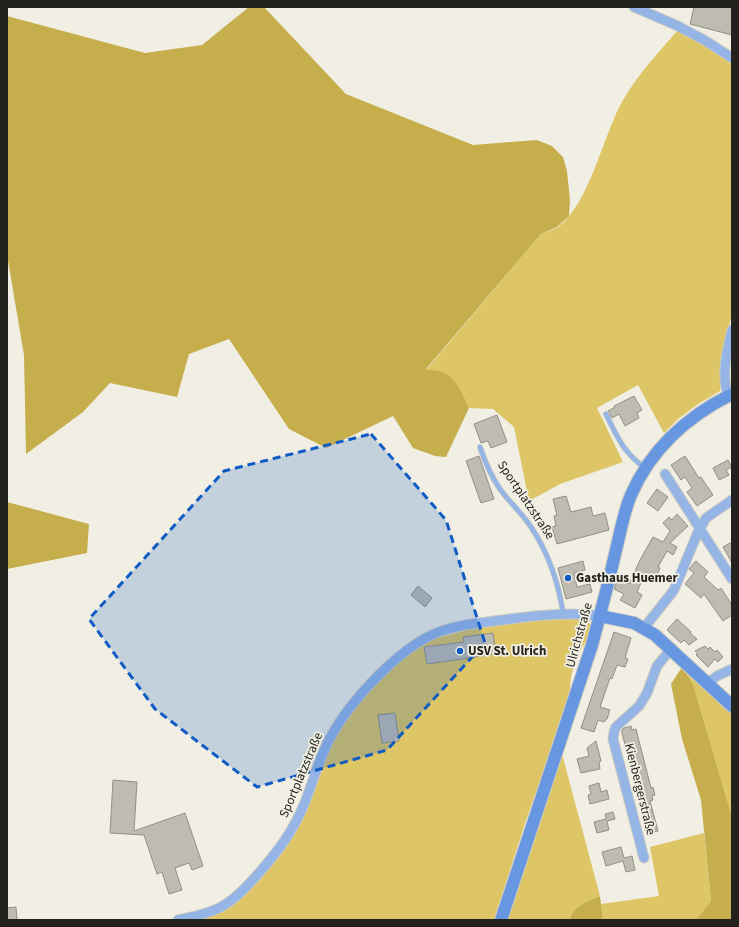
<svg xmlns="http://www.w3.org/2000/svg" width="739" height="927" viewBox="0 0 739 927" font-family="'Source Sans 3',sans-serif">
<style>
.green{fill:#dec565}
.forest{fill:#c7ae4d}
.building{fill:#bebbb1;stroke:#928f86}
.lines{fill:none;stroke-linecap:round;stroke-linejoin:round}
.lane-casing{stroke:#cccac0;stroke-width:6}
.street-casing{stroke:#cccac0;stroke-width:11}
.secondary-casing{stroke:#cccac0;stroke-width:14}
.lane{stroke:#95b5e7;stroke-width:4.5}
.street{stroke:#95b5e7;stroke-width:9}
.secondary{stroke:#6897e1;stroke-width:12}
.marked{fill:#115bc5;fill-opacity:0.2;stroke:#115bc5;stroke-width:3;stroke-dasharray:8 5;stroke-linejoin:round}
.poi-dot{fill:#115bc5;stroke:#f1efe4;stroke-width:1.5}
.labels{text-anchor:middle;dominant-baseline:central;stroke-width:3.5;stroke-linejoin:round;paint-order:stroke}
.street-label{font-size:13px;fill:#23221e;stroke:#f1efe4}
.poi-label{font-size:13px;font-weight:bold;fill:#23221e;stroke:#f1efe4;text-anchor:start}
</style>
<rect width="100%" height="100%" fill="#f1efe4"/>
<path class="green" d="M678,30L732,61V314L725,342L720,391L698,404L678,419L664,433L638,385L597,408L623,462L560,484L529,501L514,427L493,409L469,408L461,392L426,370L541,234C546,232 553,230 558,227C590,203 603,135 623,100C638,74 659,52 678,30Z
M542,618H584L590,624C592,636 584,643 579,653C572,668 569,682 570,699L525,823L494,920H197L232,904L306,809L334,738L358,704L389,669L430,640L471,629Z
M682,667L706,687L732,712V817L693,684Z
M562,754L600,896C589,901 572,906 570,920H506Z
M704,833L711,901L696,920H603L601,904L659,896L650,847Z"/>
<path class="forest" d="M249,7H264L346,94L473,145L537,140L552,146L563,157L567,171L570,200L569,216L557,227L541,234L426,369C431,371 437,370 442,372C457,378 463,395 469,408L446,457L435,456L413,448L393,416L326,448L289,429L229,339L189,354L177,397L110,383L83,412L26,454L24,355L7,255V16L145,53L202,45Z
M7,502L89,524L87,553L7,569Z
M682,667L693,684L732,817V920H696L711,901L701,800L682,739L671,684Z
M600,896L603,920H570C572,906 589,901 600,896Z"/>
<path class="building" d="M694,7H732V35L690,24Z
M634,396L642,410L637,413L639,418L625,426L619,414L612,418L608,411L615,407L614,406Z
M497,415L507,442L491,448L488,441L481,443L474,424Z
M479,456L494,499L481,503L466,461Z
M685,456L699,478L701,477L713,495L697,506L687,492L692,488L685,477L681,480L671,465Z
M728,460L732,467L726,470L729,475L719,480L713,468Z
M657,489L668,497L658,511L647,503Z
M566,496L571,512L591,507L593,516L605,513L609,530L557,544L552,527L556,526L554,516L557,515L553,499Z
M677,514L688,526L670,543L677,547L673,555L667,551L658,567L660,568L656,577L654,576L651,582L643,578L637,592L642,595L635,608L620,600L624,594L614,589L618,578L629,584L640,560L653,537L663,542L670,531L663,523L669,517L672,520Z
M732,542V563L723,547Z
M583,561L585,570L574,573L577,587L590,584L592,592L566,599L558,568Z
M696,561L708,572L704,577L718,590L721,588L732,605V615L723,621L704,594L701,598L685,584L694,573L689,569Z
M418,586L432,598L425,607L411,595Z
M677,619L691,632L690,633L697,639L689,645L684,640L681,643L667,630Z
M614,632L631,638L625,658L628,659L625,667L617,665L612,679L610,678L600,707L610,710L607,719L604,722L598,720L594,732L581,728Z
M493,633L496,654L427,664L424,647L464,642L463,637Z
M705,646L708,649L710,647L715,652L717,650L723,657L718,662L715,659L708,667L696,655L698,654L695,651Z
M395,713L399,741L382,743L378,715Z
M631,726L632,730L636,729L651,788L653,787L655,795L652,796L653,800L650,801L658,831L646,833L642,818H644L622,733V730L624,728Z
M596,741L601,761L599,762L600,769L581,773L577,759L589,756L587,748Z
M113,780L137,782L134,831L185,813L203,866L192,870L189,863L175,868L182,890L169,894L162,872L157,874L144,835L110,833Z
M599,783L601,792L607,790L609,799L590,804L588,795L591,794L589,786Z
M613,812L615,819L607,821L609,830L597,833L594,822L606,819L605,814Z
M621,847L624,858L632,856L635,870L626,872L623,861L606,866L602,852Z
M16,907L17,920H7V908Z"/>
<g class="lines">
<g class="lane-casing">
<path id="lane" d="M606,414C617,437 624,453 645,468
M480,447C485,462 491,476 500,489C509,502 522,513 531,527C548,552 559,584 563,613"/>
</g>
<g class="street-casing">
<path id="street" d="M634,7L678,26L706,41L732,58
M728,396C721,374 727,351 732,330
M665,474L732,579
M644,628L674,590L698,532L706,518L732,500
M708,683L717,676L732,669
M644,858L613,739L614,732L616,727L639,706L647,693L657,666L671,649
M178,920C192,917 208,914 221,907C236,899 248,885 259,873C279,850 294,830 305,802C313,782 319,760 329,740C349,702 404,640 448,629C468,623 489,622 510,619C540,615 570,612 600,616"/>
</g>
<g class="secondary-casing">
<path id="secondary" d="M600,616L634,623L655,635L732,706
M501,920L592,645C600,615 608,585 615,554C620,535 623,514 631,495C651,449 688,416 732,394"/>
</g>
<use href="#lane" class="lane"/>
<use href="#street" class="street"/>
<use href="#secondary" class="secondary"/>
</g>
<path class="marked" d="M371,434L446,520L485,643L387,750L257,787L155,709L89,619L224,471Z"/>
<g class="poi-dot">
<circle cx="568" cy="578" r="4"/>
<circle cx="460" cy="651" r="4"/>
</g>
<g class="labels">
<g class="street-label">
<text transform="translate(526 500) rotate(56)">Sportplatzstraße</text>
<text transform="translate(579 635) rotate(-74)">Ulrichstraße</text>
<text transform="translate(301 775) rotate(-67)">Sportplatzstraße</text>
<text transform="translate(640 789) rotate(76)">Kienbergerstraße</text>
</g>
<g class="poi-label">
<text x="576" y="578">Gasthaus Huemer</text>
<text x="468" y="651">USV St. Ulrich</text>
</g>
</g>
<rect width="739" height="927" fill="none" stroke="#23221e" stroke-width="16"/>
</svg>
